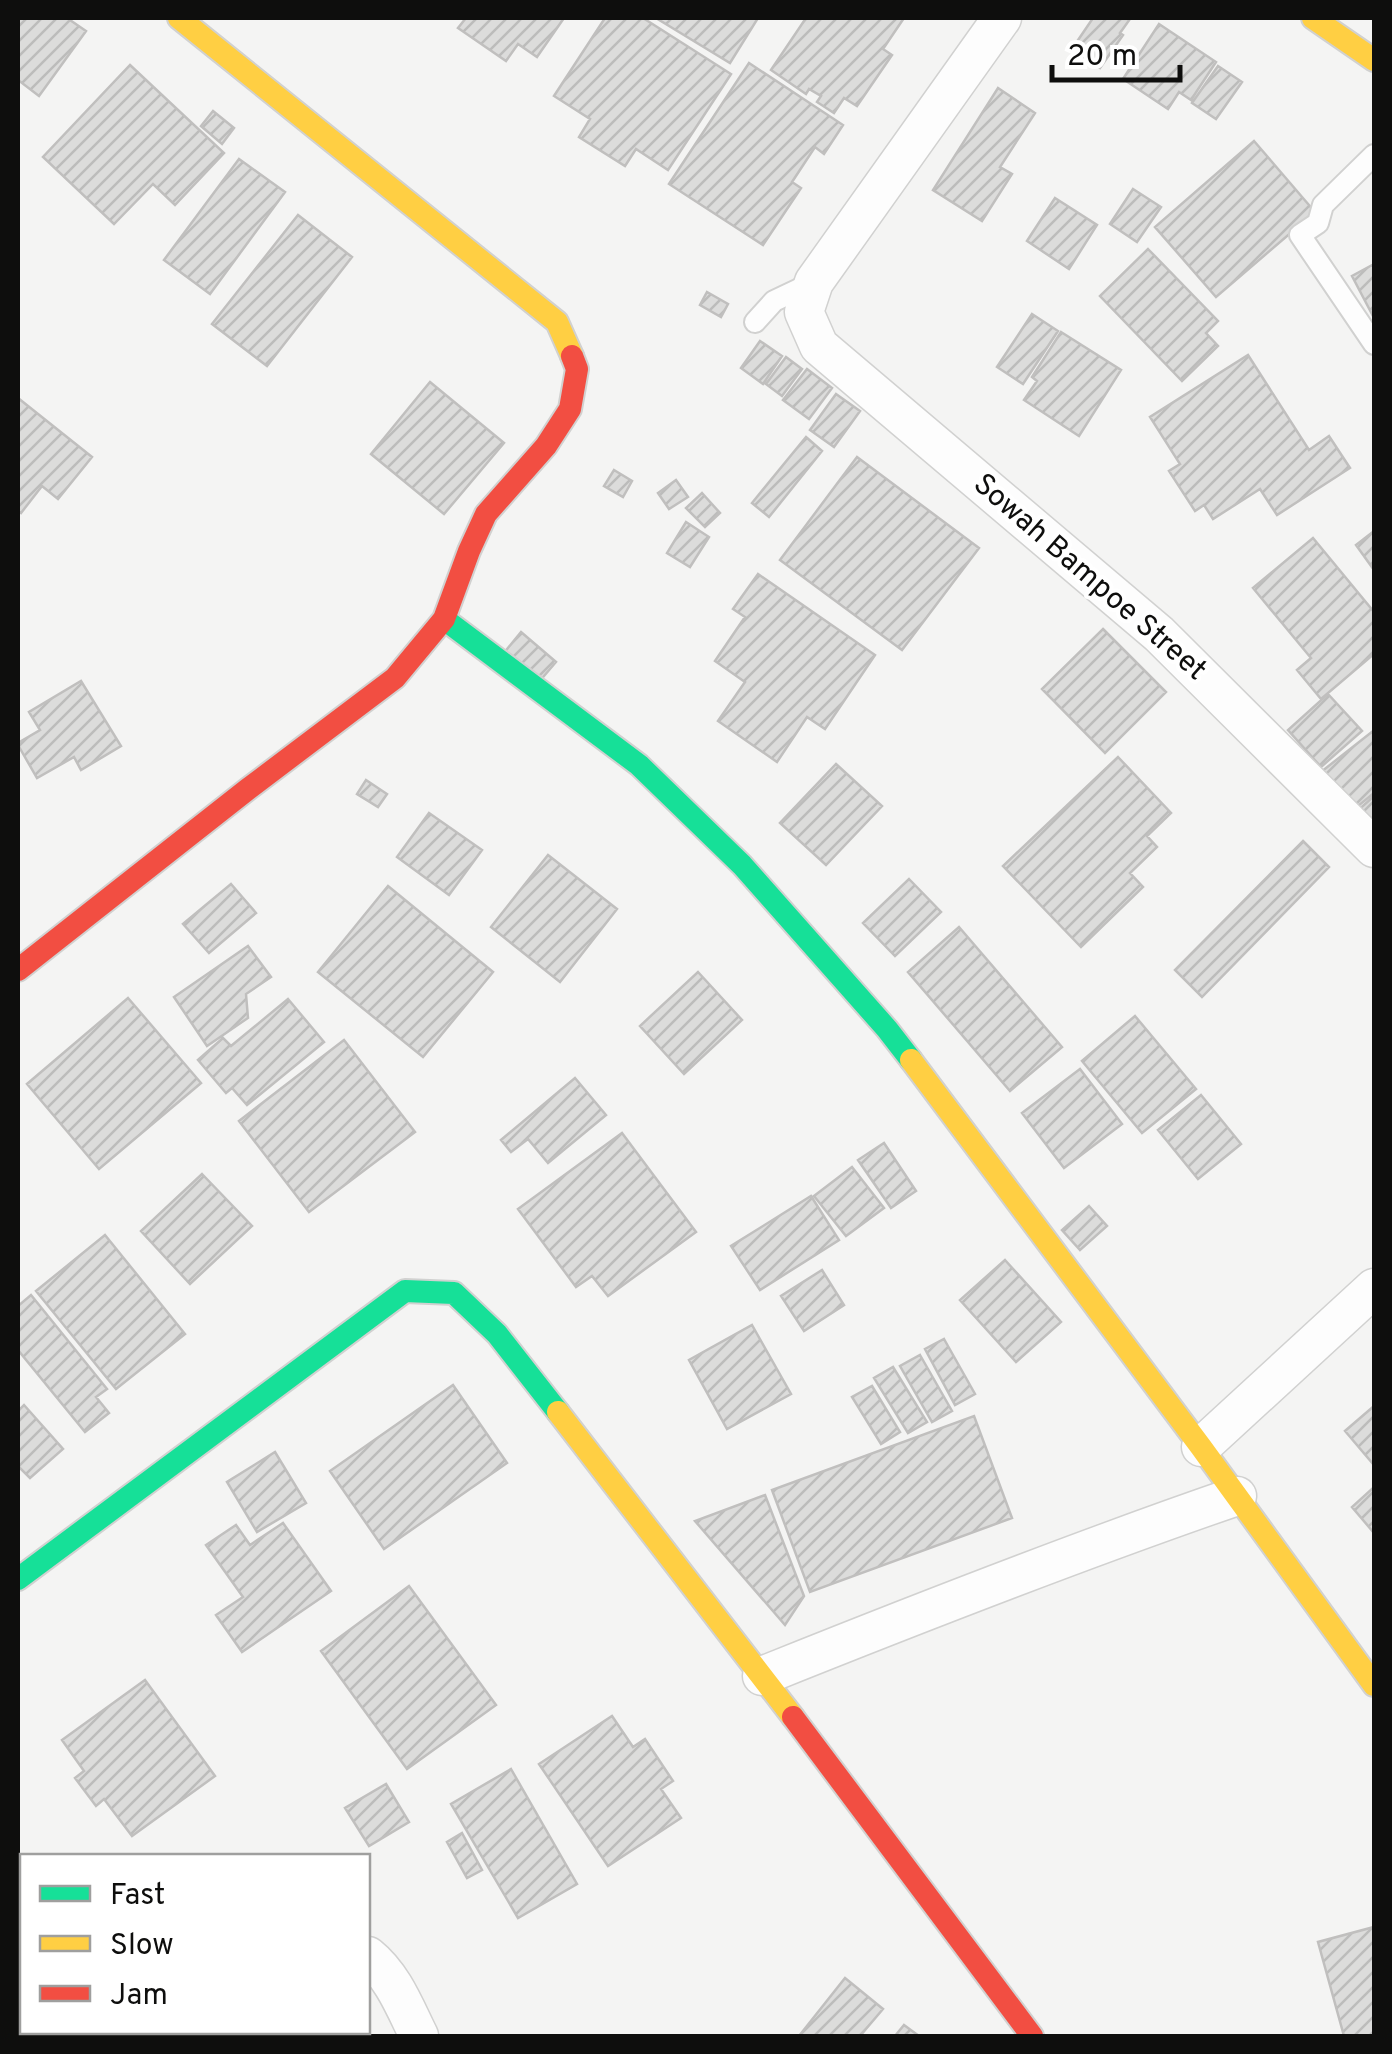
<svg xmlns="http://www.w3.org/2000/svg" width="1392" height="2054" viewBox="0 0 1392 2054" font-family="Overpass,sans-serif">
<style>
.building{fill:url(#building-hatch);stroke:#c0bfbe;stroke-width:2.5}
.lines{fill:none;stroke-linecap:round;stroke-linejoin:round}
.lane-casing{stroke:#d1d1d0;stroke-width:24}
.street-casing{stroke:#d1d1d0;stroke-width:41}
.fast-casing{stroke:#d1d1d0;stroke-width:26}
.slow-casing{stroke:#d1d1d0;stroke-width:26}
.jam-casing{stroke:#d1d1d0;stroke-width:26}
.lane{stroke:#fdfdfd;stroke-width:20}
.street{stroke:#fdfdfd;stroke-width:38}
.fast{stroke:#16e098;stroke-width:22}
.slow{stroke:#ffcf43;stroke-width:22}
.jam{stroke:#f24e42;stroke-width:22}
.labels{text-anchor:middle;dominant-baseline:central;stroke-width:8;stroke-linejoin:round;paint-order:stroke}
.street-label{font-size:30px;fill:#0e0e0d;stroke:#fff}
</style>
<defs>
<pattern id="building-hatch" width="6" height="6" patternUnits="userSpaceOnUse" patternTransform="scale(2.5)"><rect width="6" height="6" fill="#dcdcdb"/><path d="M-1 1l2-2M0 6l6-6M5 7l2-2" fill="none" stroke="#bcbcbb"/></pattern>
</defs>
<rect width="100%" height="100%" fill="#f4f4f3"/>
<path class="building" d="M18,18H67L86,31L39,96L18,80Z
M466,18H564L537,57L518,44L506,61L458,28Z
M605,18H643L731,74L668,170L636,149L625,166L579,137L590,119L554,96Z
M656,18H758L730,63Z
M806,18H904L883,49L892,55L857,106L844,98L834,113L817,102L821,96L809,89L806,94L771,70Z
M1093,18L1130,19L1120,33L1123,35L1100,68L1072,49Z
M1159,24L1216,62L1191,100L1179,92L1168,109L1123,79Z
M749,63L843,125L824,154L815,147L792,182L801,188L763,245L669,184Z
M130,65L224,153L175,205L153,184L114,224L43,157Z
M1218,66L1242,82L1216,119L1192,103Z
M998,88L1035,113L1000,167L1012,174L982,221L933,190Z
M213,111L234,128L222,144L201,126Z
M1254,141L1315,212L1216,297L1155,227Z
M239,159L285,192L210,294L164,260Z
M1133,189L1161,207L1137,242L1110,224Z
M1055,198L1097,225L1069,269L1027,241Z
M298,215L352,257L267,366L212,324Z
M1148,249L1218,321L1206,333L1218,346L1182,381L1100,296Z
M1374,264V318L1352,276Z
M707,292L728,304L721,317L700,305Z
M1032,314L1058,331L1023,384L997,367Z
M1061,332L1121,370L1079,436L1024,400L1037,381L1032,377Z
M760,341L782,356L763,384L741,368Z
M1248,355L1309,450L1329,436L1350,468L1277,515L1260,489L1213,519L1204,505L1195,511L1169,471L1180,464L1150,417Z
M786,357L802,369L782,396L766,384Z
M807,369L832,388L809,419L783,400Z
M430,382L504,443L444,514L371,454Z
M836,394L860,411L834,447L810,430Z
M18,398L92,457L58,499L42,486L21,513L18,511Z
M806,437L822,451L769,517L752,503Z
M857,457L979,548L902,650L780,560Z
M614,470L632,481L623,497L604,486Z
M676,480L688,497L669,509L658,493Z
M702,493L720,513L705,527L686,508Z
M686,522L709,537L690,567L667,553Z
M1374,531V570L1356,545Z
M1313,538L1374,612V654L1321,699L1297,670L1311,658L1253,588Z
M758,574L875,655L825,729L807,717L777,762L718,721L745,682L715,661L745,617L733,609Z
M1103,629L1166,692L1105,753L1042,689Z
M521,632L556,662L538,683L503,654Z
M81,681L121,746L81,770L74,757L37,778L18,745V743L40,730L29,712Z
M1328,694L1362,731L1321,767L1288,730Z
M1373,731L1374,793L1352,811L1321,772Z
M1118,757L1171,813L1147,836L1157,847L1130,873L1143,887L1081,947L1003,866Z
M836,764L882,806L826,865L780,823Z
M366,780L387,794L378,807L357,794Z
M1374,796V836L1355,813Z
M429,813L482,850L449,895L397,857Z
M1303,841L1329,867L1202,997L1175,970Z
M548,855L617,909L560,982L491,927Z
M909,879L941,912L895,956L863,923Z
M231,884L256,913L209,953L183,924Z
M388,886L493,972L423,1057L318,972Z
M959,927L1062,1047L1010,1091L908,972Z
M248,946L271,977L246,994L248,1018L207,1046L174,997Z
M698,972L742,1020L684,1074L640,1026Z
M128,998L201,1083L99,1169L27,1084Z
M288,999L324,1042L247,1105L232,1088L226,1093L198,1060L223,1038L231,1046Z
M1135,1016L1196,1089L1142,1133L1082,1061Z
M344,1040L415,1132L309,1212L239,1121Z
M1080,1069L1122,1124L1064,1168L1022,1113Z
M575,1078L606,1115L548,1163L528,1139L511,1152L501,1140Z
M1201,1095L1241,1144L1198,1179L1158,1130Z
M622,1133L696,1232L608,1296L592,1276L576,1287L518,1209Z
M884,1143L916,1191L891,1208L858,1160Z
M852,1167L884,1208L846,1236L814,1196Z
M202,1174L252,1226L190,1284L141,1231Z
M811,1196L839,1240L760,1290L731,1246Z
M1089,1206L1107,1226L1080,1250L1062,1230Z
M105,1235L185,1334L116,1389L36,1291Z
M1005,1260L1061,1322L1016,1362L960,1300Z
M822,1270L844,1305L804,1331L781,1296Z
M31,1295L107,1389L96,1397L109,1413L85,1432L18,1350V1306Z
M752,1325L791,1394L727,1429L689,1360Z
M944,1339L975,1394L955,1405L925,1349Z
M920,1355L952,1411L932,1422L900,1366Z
M893,1367L927,1422L908,1433L874,1378Z
M453,1385L507,1463L384,1549L330,1471Z
M872,1386L900,1432L881,1444L852,1397Z
M24,1405L63,1449L30,1478L20,1468L18,1470V1411Z
M1374,1406V1465L1345,1431Z
M974,1416L1012,1518L810,1592L772,1490Z
M275,1452L306,1503L257,1532L227,1482Z
M1374,1487V1533L1352,1507Z
M765,1495L804,1596L785,1625L695,1521Z
M283,1523L331,1591L242,1652L216,1615L243,1597L206,1545L236,1525L250,1545Z
M409,1586L496,1705L407,1769L321,1651Z
M145,1680L215,1776L132,1836L104,1799L96,1806L75,1778L84,1771L62,1740Z
M612,1716L633,1747L645,1739L673,1781L661,1789L681,1818L608,1866L539,1764Z
M511,1769L577,1884L518,1918L451,1804Z
M386,1784L409,1822L369,1846L345,1808Z
M462,1833L482,1870L467,1878L447,1842Z
M1374,1927V2036H1344L1318,1942Z
M845,1978L883,2009L860,2036H799Z
M904,2025L919,2036H895Z
M79,2032H149L141,2036H82Z"/>
<g class="lines">
<g class="lane-casing">
<path id="lane" d="M755,322L774,301L814,282
M1374,344L1300,235L1318,223L1323,205L1374,155"/>
</g>
<g class="street-casing">
<path id="street" d="M1002,18L814,282L804,312L819,346L1159,634L1374,848
M1201,1447L1374,1288
M762,1676C919,1613 1077,1551 1237,1496
M368,1956C393,1976 405,2008 419,2036
M213,2036L219,2032"/>
</g>
<g class="fast-casing">
<path id="fast" d="M444,619L639,765L742,865L887,1029L911,1060
M18,1579L405,1291L454,1293L497,1334L558,1412"/>
</g>
<g class="slow-casing">
<path id="slow" d="M179,18L557,322L572,356
M1313,18L1374,60
M911,1060L1201,1447L1374,1685
M558,1412L793,1717"/>
</g>
<g class="jam-casing">
<path id="jam" d="M18,970L248,789L395,678L444,619L469,551L486,514L546,446L570,409L577,369L572,356
M793,1717L1032,2036"/>
</g>
<use href="#lane" class="lane"/>
<use href="#street" class="street"/>
<use href="#fast" class="fast"/>
<use href="#slow" class="slow"/>
<use href="#jam" class="jam"/>
</g>
<g class="labels">
<g class="street-label">
<text transform="translate(1089 578) rotate(41)">Sowah Bampoe Street</text>
</g>
</g>
<rect width="1392" height="2054" fill="none" stroke="#0e0e0d" stroke-width="40"/>
<rect x="20" y="1854" width="350" height="180" fill="#ffffff" stroke="#9f9f9e" stroke-width="2.5"/>
<rect x="40" y="1886" width="50" height="15" fill="#16e098" stroke="#9f9f9e" stroke-width="2.5"/>
<text x="110" y="1904" font-size="30" fill="#0e0e0d">Fast</text>
<rect x="40" y="1936" width="50" height="15" fill="#ffcf43" stroke="#9f9f9e" stroke-width="2.5"/>
<text x="110" y="1954" font-size="30" fill="#0e0e0d">Slow</text>
<rect x="40" y="1986" width="50" height="15" fill="#f24e42" stroke="#9f9f9e" stroke-width="2.5"/>
<text x="110" y="2004" font-size="30" fill="#0e0e0d">Jam</text>
<path d="M1052 65v15h128v-15" fill="none" stroke="#0e0e0d" stroke-width="5"/>
<text x="1067" y="65" font-size="30" fill="#0e0e0d" stroke="#ffffff" stroke-width="8" paint-order="stroke">20 m</text>
</svg>
